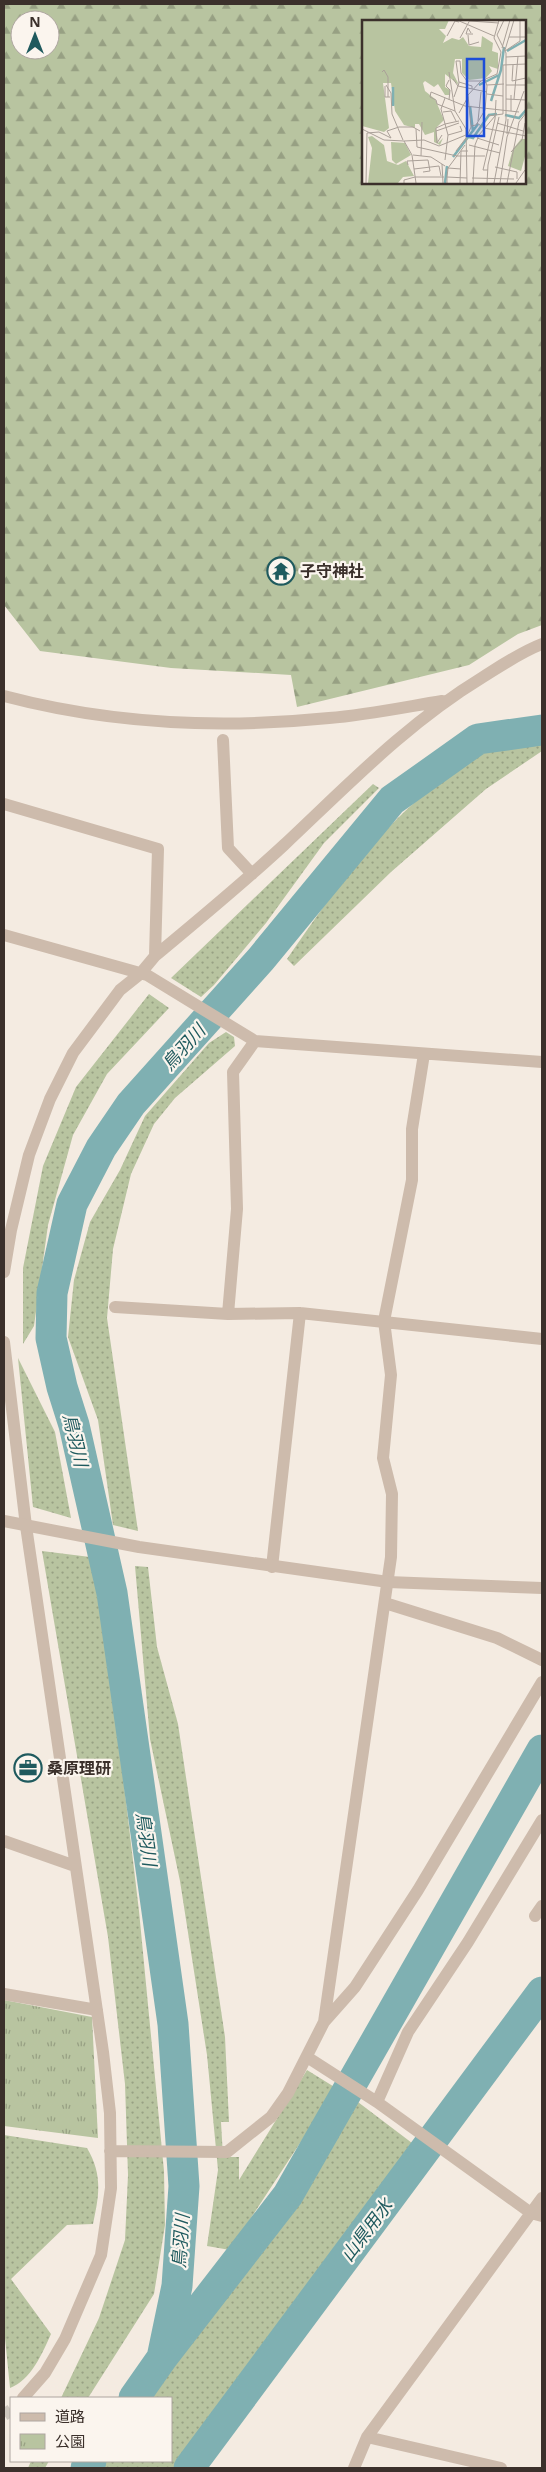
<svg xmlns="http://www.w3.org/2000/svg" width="546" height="2472" viewBox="0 0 546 2472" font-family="'Open Sans','Noto Sans JP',sans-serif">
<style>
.grass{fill:url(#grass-dots)}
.forest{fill:url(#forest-firs);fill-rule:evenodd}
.park{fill:url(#park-tufts)}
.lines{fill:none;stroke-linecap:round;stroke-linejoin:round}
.river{stroke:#7fb0b2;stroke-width:31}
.minor-tunnel{stroke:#cfc6bd;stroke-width:12;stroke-dasharray:12 6;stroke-linecap:butt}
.minor{stroke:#cdbbac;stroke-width:12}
.tertiary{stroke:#cdbbac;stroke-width:12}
.labels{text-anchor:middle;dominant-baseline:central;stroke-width:4.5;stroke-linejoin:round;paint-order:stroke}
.poi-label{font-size:16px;font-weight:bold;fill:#3b302b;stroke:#fbf5ee;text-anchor:start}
.water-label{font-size:18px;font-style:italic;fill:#1f5a5e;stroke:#fbf5ee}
.inset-river{fill:none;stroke:#7fb0b2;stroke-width:2.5}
.inset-road{fill:none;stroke:#aaa098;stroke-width:1}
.view{fill:#1d4ed8;fill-opacity:0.15;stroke:#1d4ed8;stroke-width:2.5}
.inset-edge{fill:none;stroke:#3b302b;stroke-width:2.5}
</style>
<defs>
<pattern id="grass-dots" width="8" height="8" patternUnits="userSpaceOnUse" patternTransform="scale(1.25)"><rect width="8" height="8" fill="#b8c4a0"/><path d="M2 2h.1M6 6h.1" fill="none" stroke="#97a083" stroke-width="1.8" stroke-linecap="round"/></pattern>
<pattern id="forest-firs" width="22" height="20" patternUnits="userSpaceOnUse" patternTransform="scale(1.25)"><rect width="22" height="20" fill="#b8c4a0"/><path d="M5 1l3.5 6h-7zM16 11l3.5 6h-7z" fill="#97a083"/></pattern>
<pattern id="park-tufts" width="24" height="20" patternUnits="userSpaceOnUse" patternTransform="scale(1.25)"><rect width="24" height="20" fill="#b8c4a0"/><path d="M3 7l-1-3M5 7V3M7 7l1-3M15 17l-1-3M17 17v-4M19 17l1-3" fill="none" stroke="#97a083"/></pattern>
</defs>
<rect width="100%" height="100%" fill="#f4ebe1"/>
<path class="grass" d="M542,735V751L486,789L391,872L294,966L287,959C336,888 385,817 459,768C487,749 507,737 542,735Z
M373,784L379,788L324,843L266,923L214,985L201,997L171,978Z
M149,994L169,1008L107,1074L73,1135L48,1225L34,1326L23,1344V1268L43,1166L76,1087Z
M226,1032L234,1037L235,1046L175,1098L154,1124L131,1174L113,1249L107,1318L138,1531L113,1525L98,1420L68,1337L74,1280L90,1222L120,1170L145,1116L209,1043Z
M18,1358L55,1432L71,1518L33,1507Z
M42,1551L90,1557L101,1591L139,1911L164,2171L165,2225L154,2294L88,2398H61L99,2318L125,2240L128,2175L125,2084L108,1937Z
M135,1566L148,1567L157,1647L178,1724L225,2037L229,2122H221L223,2157H239V2180L307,2070L336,2088L230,2250L207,2246L218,2170L207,2055L180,1881L150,1739Z
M350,2096L412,2143L182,2462L172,2468H100L104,2461H171V2398H140L242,2257Z
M4,2135L87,2148C103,2175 99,2195 93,2224L67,2225L11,2279L51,2334C42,2354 31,2380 10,2388L4,2328Z
M31,2461H49L45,2468H28Z"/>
<path class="forest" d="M4,4H542V625L518,634L469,665L297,707L291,675L171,668L40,651L4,605ZM20,20H50V50H20ZM364,21H525V182H364Z"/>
<path class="park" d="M4,2000L92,2017L98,2138L4,2126Z"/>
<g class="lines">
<path class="river" d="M162,2358L177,2286L184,2186L173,2024L112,1593L74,1425L62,1387L51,1338L52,1293L72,1204L101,1148L131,1104L261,959L392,800L478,739L542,730
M134,2398L162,2358L288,2195L542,1750
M86,2468L91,2461
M189,2468L542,1992"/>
<path class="minor-tunnel" d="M4,2415L11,2410"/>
<path class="minor" d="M4,696C110,724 220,729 329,718C367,715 405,707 442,701
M223,740L228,848L252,874
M4,804L158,849L155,956
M4,935L147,975L255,1041L542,1062
M4,1272L11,1230L29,1155L50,1099L73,1053L120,990L140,974L155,956C198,920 242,884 284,845C349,784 406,724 483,677C502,665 521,652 542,644
M115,1307L228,1314L300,1313L542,1339
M228,1314L237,1209L233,1072L255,1041
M4,1342L26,1526L103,2052L110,2113L111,2188L101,2255L65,2339L45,2373L23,2398
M272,1567L300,1313
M385,1603L497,1638L542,1660
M4,1841L75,1866
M535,1916L542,1906
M4,1994L97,2010
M324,2022L391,1557L392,1494L383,1458L391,1375L384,1321L412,1180V1129L424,1054
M307,2057L377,2102L531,2213L542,2216
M377,2102L408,2032L468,1942L542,1820
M110,2151L227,2152L271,2117L288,2093L324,2022L355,1987L418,1890L542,1682
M367,2437L501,2468
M354,2468L367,2437L542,2198"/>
<path class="tertiary" d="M4,1521L139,1547L388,1582L542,1588"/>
</g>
<defs>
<g id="temple-ring" transform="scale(1.4375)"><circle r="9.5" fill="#fbf5ee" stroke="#1f5a5e" stroke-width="1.5"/><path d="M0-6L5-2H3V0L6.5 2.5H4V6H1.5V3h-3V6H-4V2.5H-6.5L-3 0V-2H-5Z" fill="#1f5a5e"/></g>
<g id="office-ring" transform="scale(1.4375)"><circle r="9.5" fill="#fbf5ee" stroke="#1f5a5e" stroke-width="1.5"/><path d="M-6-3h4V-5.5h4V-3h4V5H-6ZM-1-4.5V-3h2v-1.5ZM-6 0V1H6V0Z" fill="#1f5a5e"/></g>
</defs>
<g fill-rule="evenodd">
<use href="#temple-ring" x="281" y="571"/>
<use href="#office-ring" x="28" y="1768"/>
</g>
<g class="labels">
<g class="poi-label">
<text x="300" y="571">子守神社</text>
<text x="47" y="1768">桑原理研</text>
</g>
<g class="water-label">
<text transform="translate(183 1047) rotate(-48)">鳥羽川</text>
<text transform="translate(76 1440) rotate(77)">鳥羽川</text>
<text transform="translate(147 1839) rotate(82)">鳥羽川</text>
<text transform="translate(366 2230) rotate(-53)">山県用水</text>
<text transform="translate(180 2241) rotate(-86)">鳥羽川</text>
</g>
</g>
<g transform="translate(362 20)">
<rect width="164" height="164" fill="#f4ebe1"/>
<path d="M0,0H87L83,9H77L84,16L81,23L90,18L97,20L101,17L107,26L119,27L120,16L131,23L130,31L136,33V49L127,46L130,51L124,58L107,60L100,53V39H93L91,53L97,65L83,54V67L88,70V75H83L76,64L72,67L63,61L61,63L63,71L73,79L82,100L74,108L76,123L81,118L78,125L72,122V112L63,115L57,104H53V108L42,105L33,91L29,63H21L27,108L22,112L0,106ZM10,116L22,125L25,141L36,145L44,141L52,156L41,157L36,163H6L10,128L6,117ZM159,119H164V133L159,151L146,146L151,129Z" fill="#b8c4a0"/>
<path d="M29,122L43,123L49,135L34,144L30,140Z" fill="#b8c4a0"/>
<path class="inset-river" d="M145,31L164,20M117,65L137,55M129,81L139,50L142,27M31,86V67M108,86L111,112M143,95L157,98L164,90M107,117L111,118L127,95L135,94M91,137L116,104M83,163L85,146"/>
<path class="inset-road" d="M95,0L132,16M108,1L137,3M109,13L106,8L104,14H111M106,15L107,25L117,22M85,16L93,1L97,2M147,17H164M98,18L108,0M140,28L148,0M143,30L152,0M143,31L158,21V0M144,37L164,36M98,41L99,53L105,61H119L135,54L139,32L132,18L137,0M151,45L150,61L164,58M20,52L22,50L26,57V77M87,52L93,91L104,109L105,163M91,59L96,66L125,72M87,60L84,66L88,70L87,80M97,62L110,66V69M24,65L29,73L30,94L41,120M125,65L142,64M144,65H164M23,66V77H28M125,74L141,76M149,75V91M92,77L97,63L94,41H98M83,78L79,89L86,115L83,140M144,79L164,80M152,79L156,36M141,89V45L164,44M93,91L75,84L74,80L68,77L69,72L103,86L157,92M81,92L89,91L94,101M97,93L106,77M125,96L141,94V89M116,101L119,72M115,103L122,108L164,116M135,103L161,111M109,106L114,105L123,90L125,66L123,59M0,109L22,120L42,121L50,135L54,163M54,109L55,127L95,136H123M74,111V108L83,104L97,101M106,114L109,107L106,75L119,61M145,114L146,99M80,115L75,123L74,111L97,103M86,115L100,111L98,106M29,118L25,111L37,107H51L58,111M115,118L137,125M42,121L62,120L77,126L104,115M107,125L138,133M94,131L104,118M149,132L160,120L163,103M51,135L69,137L83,146M59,136L60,102M80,144L81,163M46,145L45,141L66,140L68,151L61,152M133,147L155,152V159M86,148L103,125M52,149L77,146L79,156M126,150H121L133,99L134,80M85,157L86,148L99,149M110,158L152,159M4,163L5,113L17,112L29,118M42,163V160L53,157H82M85,163V157L105,158M98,163L99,131H106M111,163L113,125L117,115L133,96M125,163L126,145L137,97M132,163L144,100V33L135,15L142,0M138,163L145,117L162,71M145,163L157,102L164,93M154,163L163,150"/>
<path class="view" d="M105,39H122V116H105Z"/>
<rect width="164" height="164" class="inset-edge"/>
</g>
<rect width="546" height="2472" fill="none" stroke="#3b302b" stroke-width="10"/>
<rect x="10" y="2397" width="162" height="65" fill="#fbf5ee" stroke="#aea6a0"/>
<rect x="20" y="2413" width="25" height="8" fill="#cdbbac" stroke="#aea6a0"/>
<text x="55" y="2422" font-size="15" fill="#3b302b">道路</text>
<rect x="20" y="2434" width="25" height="15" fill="url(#park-tufts)" stroke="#aea6a0"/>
<text x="55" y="2447" font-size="15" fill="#3b302b">公園</text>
<g transform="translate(35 35)"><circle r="24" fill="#fbf5ee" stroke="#aea6a0"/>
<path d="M0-4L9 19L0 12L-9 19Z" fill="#1f5a5e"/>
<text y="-8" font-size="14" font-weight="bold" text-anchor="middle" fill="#3b302b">N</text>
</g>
</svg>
